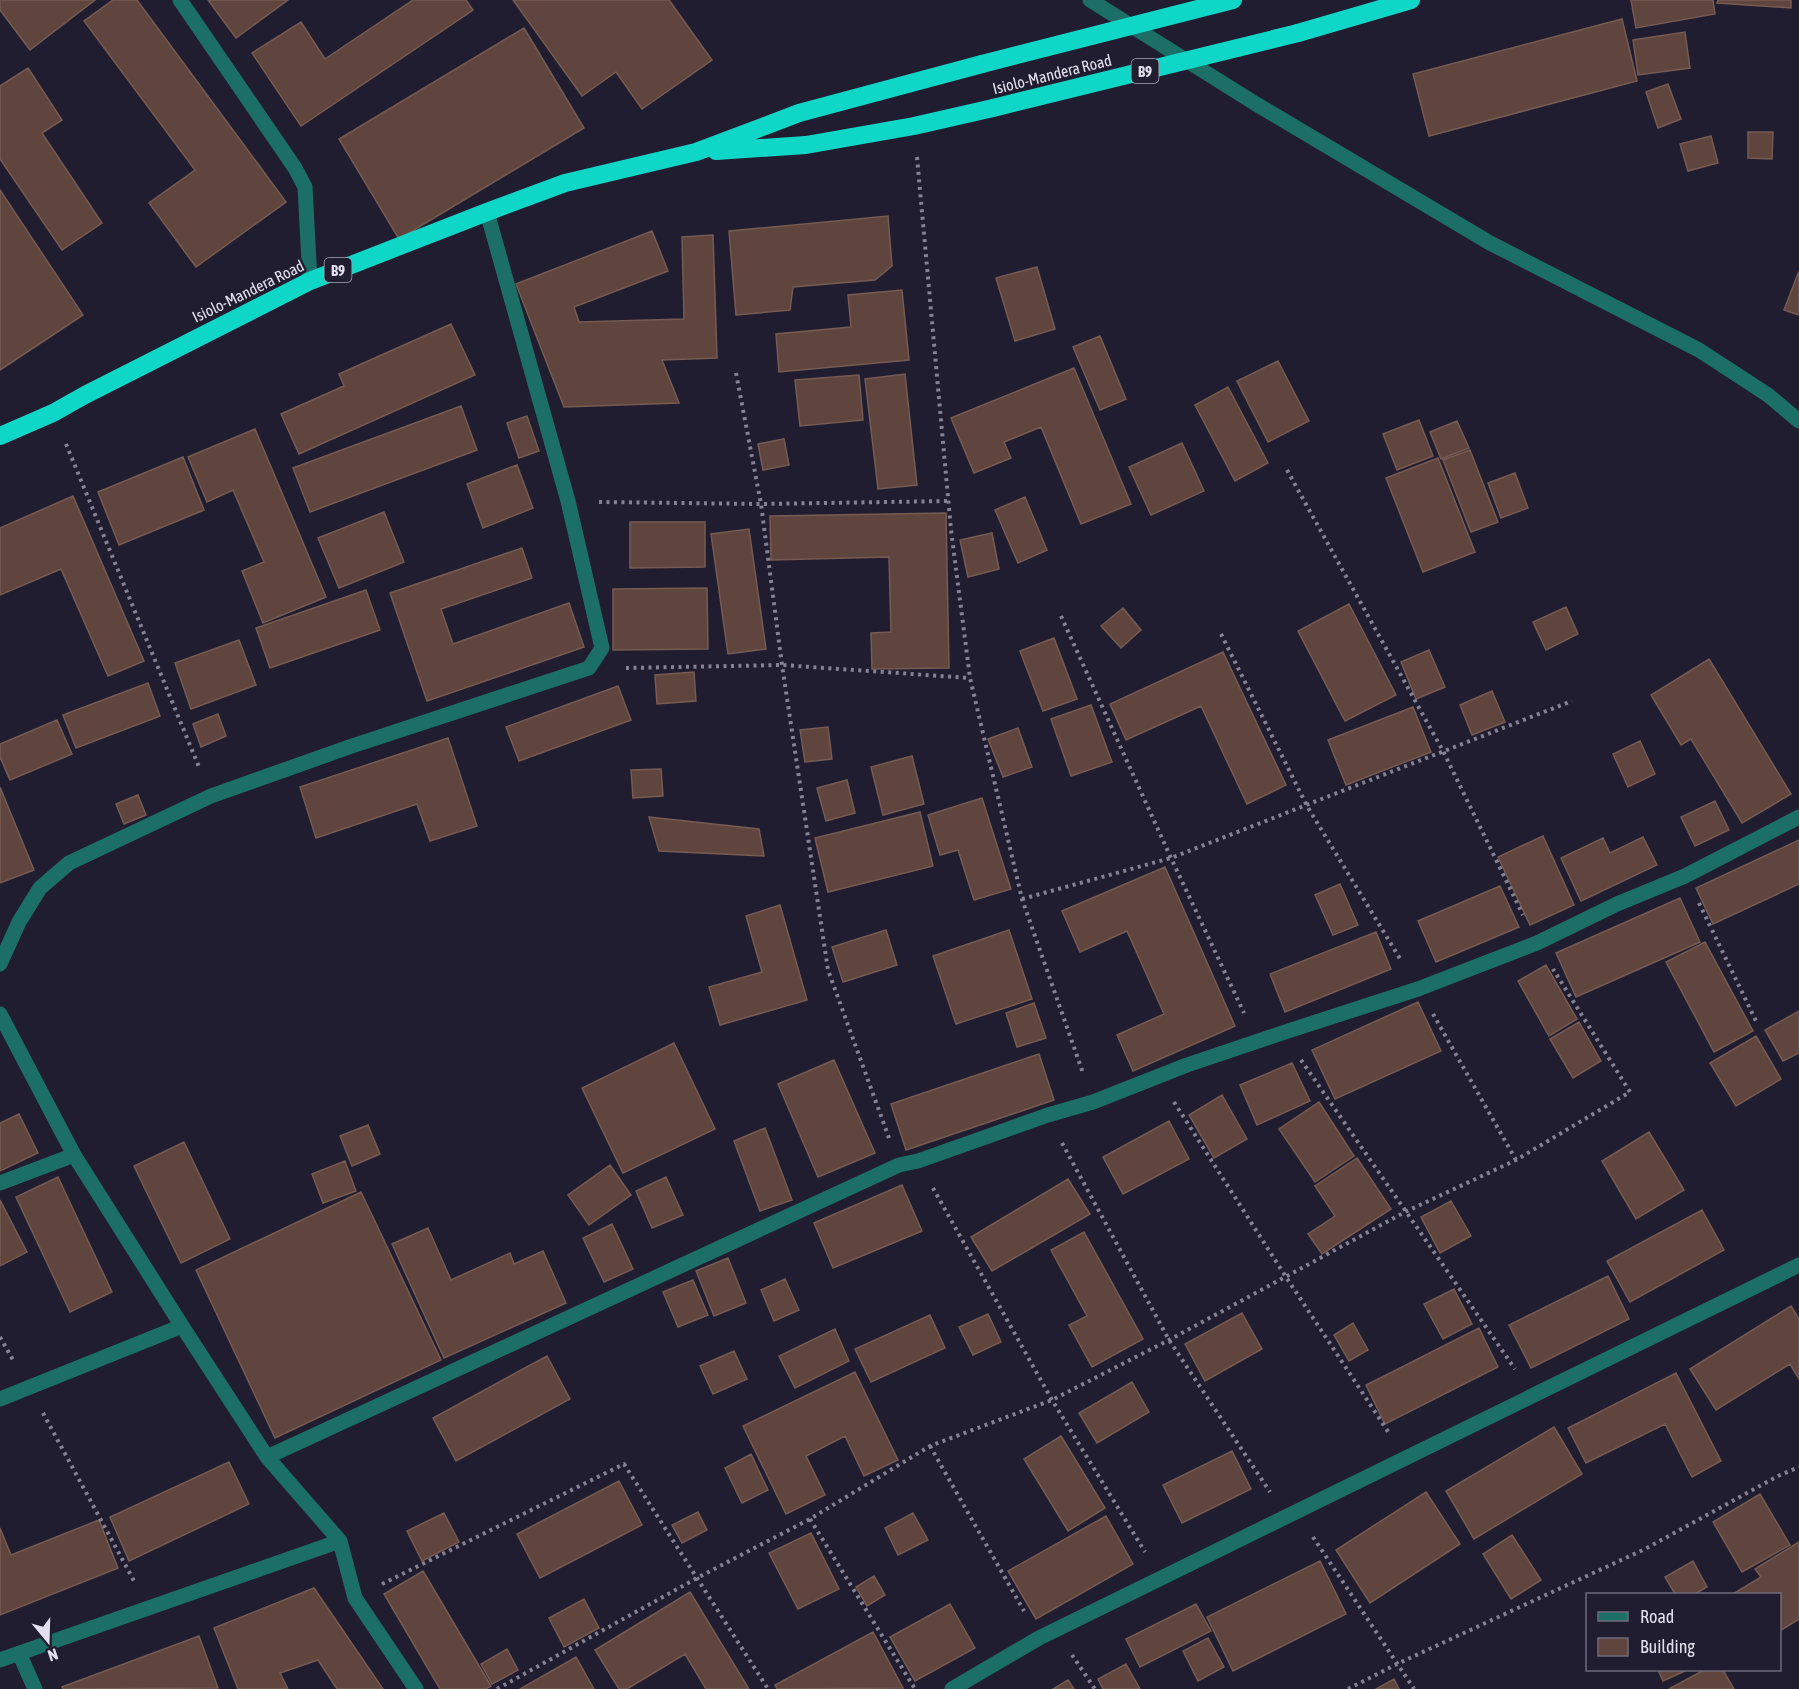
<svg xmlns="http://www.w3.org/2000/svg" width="1799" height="1689" viewBox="0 0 1799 1689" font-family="'Asap Condensed',sans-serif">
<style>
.building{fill:#5f453d;stroke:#765b52;stroke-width:1.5}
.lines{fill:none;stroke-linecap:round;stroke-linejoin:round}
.path{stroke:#858293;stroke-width:4;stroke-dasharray:3 4.5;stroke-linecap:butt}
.street{stroke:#1c6f67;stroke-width:15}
.highway{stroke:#0fd7c8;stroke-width:18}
.highway-bridge{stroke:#0fd7c8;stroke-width:18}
.labels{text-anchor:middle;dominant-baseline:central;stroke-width:5;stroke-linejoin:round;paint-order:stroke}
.shield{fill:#211d31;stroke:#a8a6b5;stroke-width:1.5}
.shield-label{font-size:15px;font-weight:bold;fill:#e2e0ee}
.street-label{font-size:16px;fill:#e2e0ee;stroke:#211d31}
</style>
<rect width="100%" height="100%" fill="#211d31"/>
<path class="building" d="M0,0H95L30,50L0,10Z
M113,0H137L286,202L196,267L149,203L195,170L84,21Z
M208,0H288L236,38Z
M413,0H466L473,10L301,126L252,53L301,22L325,59Z
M513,0H669L712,60L642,109L616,72L582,96Z
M1631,0H1713L1715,14L1636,28Z
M1718,0H1791V8L1717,3Z
M1622,19L1637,81L1429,136L1413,74Z
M524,28L584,128L399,239L339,139Z
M1685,32L1690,68L1638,75L1633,40Z
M28,68L62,120L42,133L102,223L62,250L0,159V86Z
M1668,84L1681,119L1658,128L1646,92Z
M1748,132H1773L1772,159L1748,158Z
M1711,136L1718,163L1688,171L1680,144Z
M0,190L83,315L0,370Z
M888,216L892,266L875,280L793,287L790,310L736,315L729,231Z
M652,231L668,271L574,307L579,322L684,319L682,237L713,235L717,358L662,360L679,403L564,407L516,284Z
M1037,267L1055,329L1015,341L996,278Z
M1799,271V315L1784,310Z
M902,290L909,360L779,372L776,334L851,327L848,295Z
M451,324L475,375L299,454L281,414L344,386L339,374Z
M1100,336L1126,399L1100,410L1073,347Z
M1278,361L1309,421L1268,442L1237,381Z
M1074,368L1131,504L1081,524L1041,427L1004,442L1011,458L974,473L951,418Z
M905,374L917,485L878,489L865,379Z
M859,375L863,420L800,426L795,380Z
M1228,387L1268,463L1235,481L1195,405Z
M461,406L477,450L310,512L293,468Z
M527,416L539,451L519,458L507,423Z
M1419,420L1433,456L1397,470L1383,434Z
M1457,421L1469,448L1441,459L1430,432Z
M255,429L326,597L263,623L242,571L264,562L233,490L207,502L188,457Z
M784,439L789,465L763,470L758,444Z
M1182,443L1204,491L1151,515L1129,467Z
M1470,450L1498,522L1471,532L1443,460Z
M183,457L204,510L119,545L98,492Z
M1438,458L1475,552L1423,572L1386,478Z
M517,465L533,508L483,528L467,484Z
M1515,473L1528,508L1501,518L1488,483Z
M73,496L144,661L108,676L61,569L0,595V528Z
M1025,497L1047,550L1018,563L995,510Z
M384,512L404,562L339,588L318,538Z
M946,513L949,668L872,669L871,633L891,632L889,557L771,560L770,516Z
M630,522H705V567L630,568Z
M749,529L766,649L728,654L711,534Z
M992,533L999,569L968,577L960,540Z
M522,548L532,578L441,609L453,644L569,603L584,647L427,701L390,593Z
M707,588L708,649L613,650V589Z
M366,590L380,630L270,668L256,628Z
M1349,604L1396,695L1345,721L1298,631Z
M1566,607L1578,634L1546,650L1533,622Z
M1123,608L1141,630L1121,648L1101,626Z
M1054,638L1077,699L1043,711L1020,651Z
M239,640L256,685L191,709L175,663Z
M1429,650L1445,687L1416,699L1401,662Z
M1223,652L1286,785L1247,804L1201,706L1126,740L1110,704Z
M1709,659L1791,794L1742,823L1691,739L1681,745L1651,695Z
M694,672L696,701L657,704L655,675Z
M148,683L160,716L76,748L63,715Z
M618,686L631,720L519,761L506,727Z
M1492,691L1505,722L1472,735L1460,705Z
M1091,705L1112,762L1071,776L1051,719Z
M1413,707L1431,752L1346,785L1328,740Z
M218,714L226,736L201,747L193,724Z
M57,720L72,754L10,780L0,757V744Z
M828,727L832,759L805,762L800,730Z
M1018,728L1032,767L1003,777L988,739Z
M448,738L477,826L430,841L417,804L316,838L300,787Z
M1640,741L1655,774L1628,787L1613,754Z
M912,756L924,804L883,815L871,767Z
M661,769L663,796L633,798L631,770Z
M847,780L855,813L826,821L817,788Z
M0,787L34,870L0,883Z
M138,795L146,815L124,824L116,804Z
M982,798L1011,889L974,900L958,850L940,855L928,815Z
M1715,801L1729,830L1695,846L1681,817Z
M920,812L933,866L828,892L815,838Z
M649,817L759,829L764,856L659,851Z
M1543,836L1574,905L1530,925L1498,857Z
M1643,837L1657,865L1581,901L1561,858L1603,838L1610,853Z
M1799,840V884L1713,924L1696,888Z
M1165,867L1235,1026L1133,1071L1117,1035L1164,1014L1127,931L1080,952L1062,911Z
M1340,884L1358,925L1333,935L1315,895Z
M1500,886L1519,927L1436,962L1418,921Z
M1680,898L1700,942L1576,997L1556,953Z
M780,905L807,1000L720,1025L709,987L762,972L746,916Z
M886,930L897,965L843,982L832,947Z
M1009,930L1032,999L956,1024L933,956Z
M1376,932L1391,969L1285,1012L1270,974Z
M1705,942L1753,1031L1714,1052L1666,962Z
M1546,965L1577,1019L1549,1036L1518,981Z
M1418,1002L1441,1051L1335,1099L1312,1050Z
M1034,1003L1046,1038L1017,1047L1006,1013Z
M1799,1011V1053L1783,1061L1765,1030Z
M1579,1022L1601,1061L1573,1078L1550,1039Z
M1756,1036L1781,1079L1736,1106L1710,1063Z
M674,1043L715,1129L623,1173L582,1088Z
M1039,1054L1054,1100L906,1150L891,1104Z
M834,1060L875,1153L818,1177L778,1084Z
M1292,1063L1310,1101L1257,1125L1240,1085Z
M1222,1095L1247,1139L1214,1158L1189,1115Z
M1319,1102L1354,1156L1315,1182L1279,1129Z
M19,1114L38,1153L0,1171V1123Z
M1169,1121L1189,1159L1123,1194L1103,1157Z
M368,1125L380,1154L352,1166L340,1136Z
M765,1128L792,1200L760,1211L734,1141Z
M1649,1132L1684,1190L1636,1219L1602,1161Z
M184,1142L230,1239L181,1263L134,1166Z
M1357,1158L1391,1209L1322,1254L1308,1234L1335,1216L1315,1186Z
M345,1161L356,1191L323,1203L312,1174Z
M610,1165L631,1195L589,1225L568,1195Z
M58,1177L112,1292L70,1312L16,1197Z
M666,1177L683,1215L652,1228L636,1191Z
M1068,1179L1090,1214L992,1271L971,1237Z
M902,1185L922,1231L833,1268L814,1223Z
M361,1192L441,1360L275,1438L196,1270Z
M0,1200L27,1252L0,1266Z
M1451,1201L1471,1236L1440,1253L1421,1217Z
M1702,1210L1724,1250L1630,1302L1607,1261Z
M612,1224L633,1269L604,1282L583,1238Z
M428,1228L451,1280L510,1253L514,1264L543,1251L566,1303L444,1358L392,1244Z
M1084,1232L1143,1339L1092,1367L1069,1325L1087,1316L1051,1250Z
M728,1258L746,1303L714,1316L696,1271Z
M1608,1276L1629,1319L1531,1368L1509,1325Z
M785,1279L799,1310L774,1321L761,1290Z
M693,1280L708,1315L678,1327L663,1292Z
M1454,1289L1472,1324L1443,1339L1424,1304Z
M1791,1306L1799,1319V1379L1790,1364L1716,1410L1690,1369Z
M1242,1313L1262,1349L1205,1381L1185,1344Z
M988,1314L1001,1342L973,1355L959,1327Z
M930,1315L945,1348L871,1382L855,1349Z
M1353,1323L1368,1350L1349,1361L1334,1335Z
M1479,1328L1498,1367L1385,1424L1366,1385Z
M835,1329L849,1361L795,1388L779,1356Z
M734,1351L747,1379L713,1394L700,1366Z
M547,1356L570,1399L456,1461L433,1418Z
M855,1372L898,1460L864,1476L845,1436L806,1456L825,1495L786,1514L743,1426Z
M1676,1373L1721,1461L1692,1477L1665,1424L1586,1463L1568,1428Z
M1132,1382L1149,1412L1097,1443L1079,1413Z
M1554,1427L1582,1474L1474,1539L1446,1491Z
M1061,1436L1105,1508L1068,1531L1024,1459Z
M1232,1451L1251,1489L1182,1523L1163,1485Z
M751,1454L768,1490L742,1503L725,1468Z
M229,1462L249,1504L129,1561L110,1517Z
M619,1481L642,1525L540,1578L517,1534Z
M1426,1492L1460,1544L1370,1603L1336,1550Z
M1760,1494L1790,1545L1742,1572L1713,1522Z
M698,1512L707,1530L682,1543L672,1525Z
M444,1513L459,1542L422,1561L407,1531Z
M913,1513L928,1540L898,1555L885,1528Z
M1106,1516L1133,1564L1036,1619L1008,1571Z
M99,1520L118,1568L0,1615V1528L11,1555Z
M811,1533L839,1589L798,1609L769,1553Z
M1512,1535L1541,1580L1511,1599L1483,1554Z
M1799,1542V1619L1780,1631V1594H1733L1761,1577L1755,1569Z
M1320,1561L1346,1614L1233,1671L1207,1617Z
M1693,1561L1707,1587L1695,1594H1675L1665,1577Z
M423,1571L491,1686L486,1689H440L384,1594Z
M874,1576L885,1595L867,1606L856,1587Z
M314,1588L383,1689H337L318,1660L280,1673L288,1689H238L214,1628Z
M690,1592L749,1689H706L685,1654L627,1689H619L595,1650Z
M584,1599L599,1628L564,1647L549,1618Z
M950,1604L975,1648L915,1681L890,1637Z
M1196,1604L1211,1631L1140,1667L1126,1639Z
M873,1632L903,1688L777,1689L775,1685Z
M199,1636L218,1688L63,1689L62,1687Z
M1208,1638L1224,1667L1198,1681L1183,1651Z
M507,1649L518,1670L492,1684L481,1664Z
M576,1657L594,1689H520Z
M1126,1664L1140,1689H1103L1098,1679Z
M1658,1670H1687L1663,1681Z
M1704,1670H1723L1734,1689H1669Z
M1394,1679L1399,1689H1376Z
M1068,1680L1074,1689H1053Z"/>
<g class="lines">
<path class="path" d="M917,157L951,530L970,678L1022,899L1083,1073
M736,373L761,504L782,665L828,970L889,1138
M66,444L199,767
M1287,470L1443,751L1523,915
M599,502L761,504L949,501
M1061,616L1171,858L1244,1013
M1221,634L1307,806L1402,962
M626,668L782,665L970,678
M1022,899L1171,858L1572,701
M1699,903L1756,1021
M1433,1014L1516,1160
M1301,1060L1515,1369
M1174,1102L1286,1277L1389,1433
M1062,1143L1169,1340L1270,1492
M933,1188L1052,1400L1145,1552
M0,1337L13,1360
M43,1413L134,1581
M930,1446L1024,1611
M810,1519L915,1689
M1313,1537L1414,1689
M382,1584L624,1464L768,1689
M1072,1655L1095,1689
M497,1689L697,1578L810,1519L930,1446L1052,1400L1169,1340L1405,1212L1516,1160L1630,1092L1553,969
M1348,1689L1397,1664L1645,1549L1778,1476L1799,1467"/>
<path class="street" d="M180,0L295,168L305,187L310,281
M1090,0L1256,104L1490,243L1699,350L1768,395L1799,421
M0,964L19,922L40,888L69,863L211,796L349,747L589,668L602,648L568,501L487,212
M0,1014L74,1155L182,1326L267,1457L340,1541L355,1598L416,1689
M0,1183L74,1155
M0,1399L182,1326
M267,1457L899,1165L918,1161L1048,1115L1093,1102L1187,1065L1282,1033L1418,989L1537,943L1617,904L1685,876L1799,817
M19,1653L35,1689
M0,1660L340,1541
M952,1689L1039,1638L1799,1265"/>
<path class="highway" d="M1298,33L1411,0
M716,151L806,145L914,126L993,108
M0,436L53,413L85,395L310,281L487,212L565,183L696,152L799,113L982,64"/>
<path class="highway-bridge" d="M982,64L1233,0
M993,108L1298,33"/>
</g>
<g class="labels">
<g class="shield">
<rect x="1131.5" y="59" width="27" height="24" rx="4.5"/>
<rect x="324.5" y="258" width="27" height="24" rx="4.5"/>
</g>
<g class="shield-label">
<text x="1145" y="71">B9</text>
<text x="338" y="270">B9</text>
</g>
<g class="street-label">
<text transform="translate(1052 74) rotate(-14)">Isiolo-Mandera Road</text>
<text transform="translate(248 291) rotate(-26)">Isiolo-Mandera Road</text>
</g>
</g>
<rect x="1586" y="1593" width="195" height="78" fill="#211d31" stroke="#6e6b7d" stroke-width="1.5"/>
<rect x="1598" y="1612" width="30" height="9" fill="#1c6f67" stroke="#6e6b7d" stroke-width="1.5"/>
<text x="1640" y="1623" font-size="18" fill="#e2e0ee">Road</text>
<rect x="1598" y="1638" width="30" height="18" fill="#5f453d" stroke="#6e6b7d" stroke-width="1.5"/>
<text x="1640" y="1653" font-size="18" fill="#e2e0ee">Building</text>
<g transform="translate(48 1641) rotate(161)" stroke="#211d31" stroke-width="4.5" paint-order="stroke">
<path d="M0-4.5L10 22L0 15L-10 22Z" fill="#e2e0ee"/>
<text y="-9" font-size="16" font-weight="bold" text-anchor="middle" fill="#e2e0ee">N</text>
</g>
</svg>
